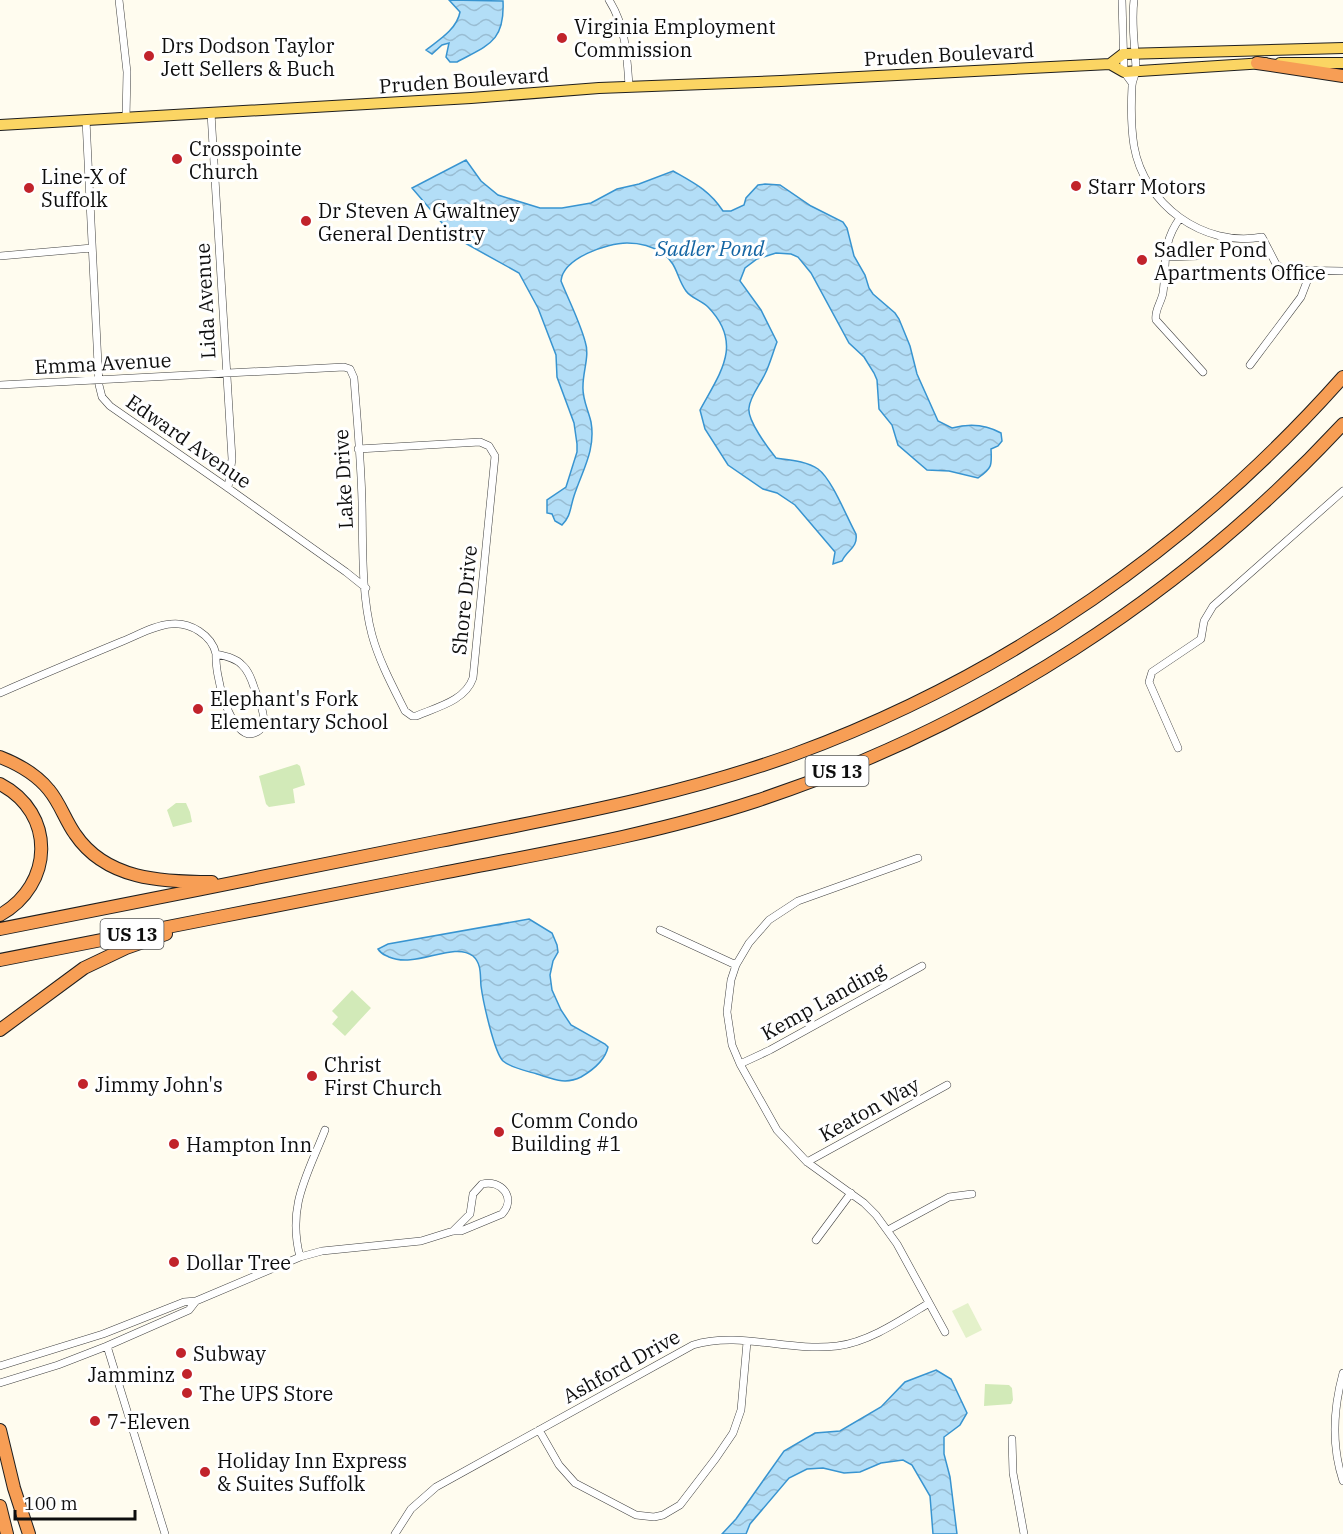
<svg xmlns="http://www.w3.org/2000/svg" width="1343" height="1534" viewBox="0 0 1343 1534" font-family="'IBM Plex Serif',serif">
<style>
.grass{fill:#d2eab8}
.pitch{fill:#e4f1ca}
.water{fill:url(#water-waves);stroke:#3894d0;stroke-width:1.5}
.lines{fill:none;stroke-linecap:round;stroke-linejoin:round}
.street-casing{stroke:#414141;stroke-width:8}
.primary-casing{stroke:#1f1f1f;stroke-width:12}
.highway-casing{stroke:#1f1f1f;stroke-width:14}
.street{stroke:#fff;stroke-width:7}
.primary{stroke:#fbd563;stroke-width:10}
.highway{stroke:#f79e55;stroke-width:12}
.poi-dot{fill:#c1232b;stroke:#fff;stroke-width:2}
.labels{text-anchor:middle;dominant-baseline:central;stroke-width:6;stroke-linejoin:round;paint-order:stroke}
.shield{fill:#fff;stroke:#565656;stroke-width:1.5}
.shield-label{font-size:18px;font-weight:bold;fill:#0e0e0e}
.poi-label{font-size:20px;fill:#0e0e0e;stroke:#fff;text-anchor:start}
.street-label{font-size:20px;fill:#0e0e0e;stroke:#fff}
.water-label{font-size:21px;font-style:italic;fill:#1465a3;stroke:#fff}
</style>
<defs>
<pattern id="water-waves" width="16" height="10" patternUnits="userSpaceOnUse" patternTransform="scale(1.5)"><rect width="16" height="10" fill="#b3def7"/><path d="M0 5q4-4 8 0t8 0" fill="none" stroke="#99bdd3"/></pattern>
</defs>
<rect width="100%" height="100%" fill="#fffcef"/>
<path class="grass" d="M297,764L300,766L305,785L293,789L295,803L269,807L266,804L259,776Z
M176,803H186L190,812L192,822L173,827L167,810Z
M352,990L371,1008L345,1036L332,1024L338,1017L332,1011Z
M985,1384L1009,1385L1012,1388L1013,1400L1011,1404L984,1406Z"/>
<path class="pitch" d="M968,1303L982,1330L966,1338L952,1311Z"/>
<path class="water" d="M449,0L503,1C505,42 488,45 457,62H450L446,57L449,43L442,45L432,54L426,50C439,40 457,29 460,12Z
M466,160L481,181L498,195L540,208H562L591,203L617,189L639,184L673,171C694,183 709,190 723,211H731L744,205L746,198L758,185L765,184L780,185L811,206L843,222L847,228L854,256L865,275L869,288L873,294L895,313L899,319L910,346L917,374L938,421L952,428C970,423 985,424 1001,433L1002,441L998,446L991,449C992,466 992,468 978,478L949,471L927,470L898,445L892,425L879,409L877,380L874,373L864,357L849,343L811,273L798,257L791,254L776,253L757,259L745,268L740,281L761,310L777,342C773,352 770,364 765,374C760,385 750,396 749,408C747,420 768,448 776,458C789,460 806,461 818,469C832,479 847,518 856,534C858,548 847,550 842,561L833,564L835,552L795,505L777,493L763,489L728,465L705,429L700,410C720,373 744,344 708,307C702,301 691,298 686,291C676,277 678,264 662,253C652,246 640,243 627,243C607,243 563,258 561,281C569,301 579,320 585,341C590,356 583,370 583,386C582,399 588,409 591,422C596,450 582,471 574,496C570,508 571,516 562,525L555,521L552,514L547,513V500L566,487L577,452V444L574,423L557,377L556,355L538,308L519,273L454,237L412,188Z
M529,919L552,933L557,945L558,952L553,961L550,975L552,990L561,1010L571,1025L605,1044L608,1047C605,1061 593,1070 581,1077C565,1085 553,1079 537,1074C527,1071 511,1068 503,1061C494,1052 483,1001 481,986C480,976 482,964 473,956C453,941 416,969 389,957C383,954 381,954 378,949L388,944Z
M936,1370L951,1379L967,1413L960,1425L944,1437V1454L950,1477L957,1534H933L930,1496L912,1465L903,1460L881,1463L860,1472L844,1473L823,1468L807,1469L789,1478L750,1524L746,1534H722L736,1519L784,1451L815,1433L840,1431L881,1407L905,1382Z"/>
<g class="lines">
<g class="street-casing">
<path id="street" d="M119,0L127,72L126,118
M609,0C626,27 627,56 629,86
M1122,0L1124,72L1132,83
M1134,0C1131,23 1135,45 1136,69C1136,75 1132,80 1132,86C1131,105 1131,127 1134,146C1144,204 1203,248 1262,237L1276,264L1285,270L1343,271
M211,113L232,459L228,488
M86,120L99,385L102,397L110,406L228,488L346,572L366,588
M1180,218C1161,244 1167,263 1163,293C1161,303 1154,311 1156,320L1203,372
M0,256L92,248
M1165,257L1198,256
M1250,365L1301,297L1311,271
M0,385L344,367L350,369L354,378C357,419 361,461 362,502C363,544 361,594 372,635C379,661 393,687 405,711L412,716H416C437,707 465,701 473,678L495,456L489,446L480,442L358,449
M216,654C225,656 236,658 242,665C249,671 252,681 255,690C261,704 274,733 248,734C227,727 215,674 216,654Z
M0,693C41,675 82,658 123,641C138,635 155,625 171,624C190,622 212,635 216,654
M1178,748L1149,682L1152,672L1201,639L1204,621L1213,606L1343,491
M918,858L798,901L769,920L749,943L736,965L731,980L727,1012L732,1045L740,1064L777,1130L807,1162L864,1203L876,1215L897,1244L945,1332
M660,930L736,965
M740,1064L770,1050L922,966
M807,1162L947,1085
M888,1230L949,1197L972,1194
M816,1240L851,1193
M300,1257C287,1206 307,1176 325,1130
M107,1346L165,1534
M0,1366L103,1334L184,1302L196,1301L300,1257L322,1251L421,1241L453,1231H461L502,1214C517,1198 501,1179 482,1184L473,1194L470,1214L453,1231
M1343,1373C1333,1410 1331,1445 1343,1481
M0,1383L58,1365L107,1346L189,1310L196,1301
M539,1430L559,1465L575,1483L636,1515L654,1517L663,1515L680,1505L716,1458L733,1433L741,1410L747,1342
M1012,1439L1013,1473L1024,1534
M395,1534L411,1509L436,1487L693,1345C740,1331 789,1352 837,1346C869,1342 901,1320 929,1303"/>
</g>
<g class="primary-casing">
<path id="primary" d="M1280,63H1343
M1110,64L1123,54L1343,48
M0,125L471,98L599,88L781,81L1110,64L1124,72L1265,63"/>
</g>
<g class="highway-casing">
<path id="highway" d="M1257,63L1343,76
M0,757C18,764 37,775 49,790C60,803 65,820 75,834C106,880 162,882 212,882
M0,784C56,813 54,885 0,915
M0,929C147,900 293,871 440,841C560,817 679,796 795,754C1005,677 1195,544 1343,377
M0,960C146,931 291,903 437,874C544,853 652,835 756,801C980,727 1182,597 1343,424
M0,1030L84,968L126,948L166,934
M0,1430L14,1488L29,1534
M0,1506L7,1534"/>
</g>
<use href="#street" class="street"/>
<use href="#primary" class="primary"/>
<use href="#highway" class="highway"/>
</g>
<g class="poi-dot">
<circle cx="562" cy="38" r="6"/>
<circle cx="149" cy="56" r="6"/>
<circle cx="177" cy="159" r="6"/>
<circle cx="1076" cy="186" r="6"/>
<circle cx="29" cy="188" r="6"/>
<circle cx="306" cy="221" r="6"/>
<circle cx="1142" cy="260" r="6"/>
<circle cx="198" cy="709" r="6"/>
<circle cx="312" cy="1076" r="6"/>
<circle cx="83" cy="1084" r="6"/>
<circle cx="499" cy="1132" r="6"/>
<circle cx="174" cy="1144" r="6"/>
<circle cx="174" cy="1262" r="6"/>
<circle cx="181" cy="1353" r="6"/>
<circle cx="187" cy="1374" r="6"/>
<circle cx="187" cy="1393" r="6"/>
<circle cx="95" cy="1421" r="6"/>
<circle cx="205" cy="1472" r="6"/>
</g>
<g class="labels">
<g class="shield">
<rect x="805.5" y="756" width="63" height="30" rx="4.5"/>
<rect x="100.5" y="919" width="63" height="30" rx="4.5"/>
</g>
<g class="shield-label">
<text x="837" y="771">US 13</text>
<text x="132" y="934">US 13</text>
</g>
<g class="poi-label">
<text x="574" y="26">Virginia Employment<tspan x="574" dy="23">Commission</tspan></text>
<text x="161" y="45">Drs Dodson Taylor<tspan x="161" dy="23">Jett Sellers &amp; Buch</tspan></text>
<text x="189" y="148">Crosspointe<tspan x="189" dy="23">Church</tspan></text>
<text x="41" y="176">Line-X of<tspan x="41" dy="23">Suffolk</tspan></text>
<text x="1088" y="186">Starr Motors</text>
<text x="318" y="210">Dr Steven A Gwaltney<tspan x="318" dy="23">General Dentistry</tspan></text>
<text x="1154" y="249">Sadler Pond<tspan x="1154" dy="23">Apartments Office</tspan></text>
<text x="210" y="698">Elephant's Fork<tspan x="210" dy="23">Elementary School</tspan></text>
<text x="324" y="1064">Christ<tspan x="324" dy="23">First Church</tspan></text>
<text x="95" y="1084">Jimmy John's</text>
<text x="511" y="1120">Comm Condo<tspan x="511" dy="23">Building #1</tspan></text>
<text x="186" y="1144">Hampton Inn</text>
<text x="186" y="1262">Dollar Tree</text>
<text x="193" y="1353">Subway</text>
<text x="175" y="1374" text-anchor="end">Jamminz</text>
<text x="199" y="1393">The UPS Store</text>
<text x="107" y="1421">7-Eleven</text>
<text x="217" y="1460">Holiday Inn Express<tspan x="217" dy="23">&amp; Suites Suffolk</tspan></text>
</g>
<g class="street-label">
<text transform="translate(949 54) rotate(-3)">Pruden Boulevard</text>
<text transform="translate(464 80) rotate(-4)">Pruden Boulevard</text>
<text transform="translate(205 301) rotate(-93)">Lida Avenue</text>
<text transform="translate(103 363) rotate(-3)">Emma Avenue</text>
<text transform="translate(189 441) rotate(35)">Edward Avenue</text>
<text transform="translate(343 479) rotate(-93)">Lake Drive</text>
<text transform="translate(464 600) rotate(-84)">Shore Drive</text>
<text transform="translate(823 1001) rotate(-29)">Kemp Landing</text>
<text transform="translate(869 1109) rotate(-29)">Keaton Way</text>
<text transform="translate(621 1366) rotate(-29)">Ashford Drive</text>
</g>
<g class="water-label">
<text x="710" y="248">Sadler Pond</text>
</g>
</g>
<path d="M15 1510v9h120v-9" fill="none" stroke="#0e0e0e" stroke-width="3"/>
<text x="24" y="1510" font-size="18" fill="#0e0e0e" stroke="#ffffff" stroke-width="4.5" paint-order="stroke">100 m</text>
</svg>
